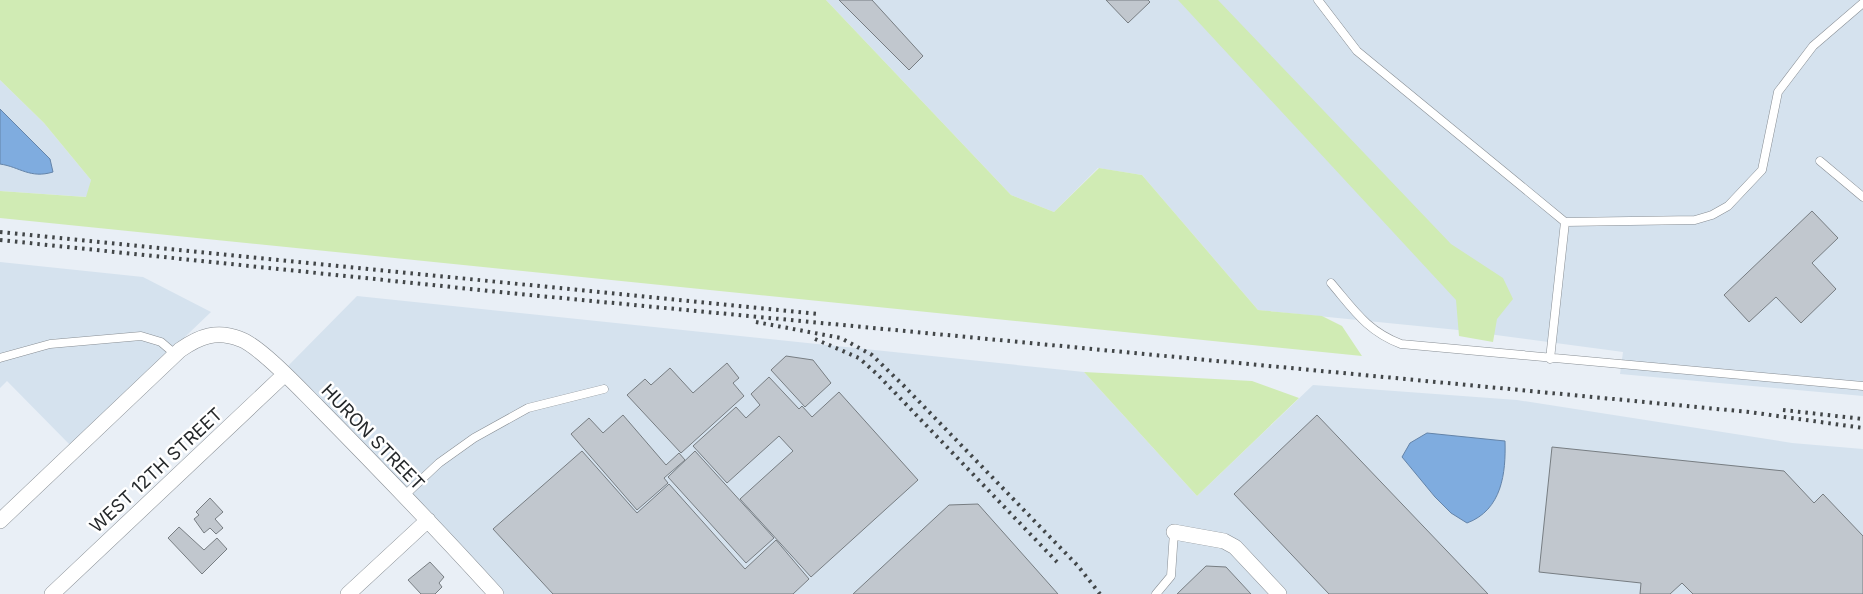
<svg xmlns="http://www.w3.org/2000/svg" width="1863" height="594" viewBox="0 0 1863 594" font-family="Inter,sans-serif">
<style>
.built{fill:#d5e2ee}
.green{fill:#d0ebb4}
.water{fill:#7facdf;stroke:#6484a9}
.building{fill:#c1c7ce;stroke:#777d82}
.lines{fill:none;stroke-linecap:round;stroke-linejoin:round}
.lane-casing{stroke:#888e94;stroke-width:9}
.street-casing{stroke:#888e94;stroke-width:16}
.lane{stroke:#fff;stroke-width:8}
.street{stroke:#fff;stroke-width:15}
.rail{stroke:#424648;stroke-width:4;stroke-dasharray:2.5 5;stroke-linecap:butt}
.labels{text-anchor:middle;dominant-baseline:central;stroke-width:5;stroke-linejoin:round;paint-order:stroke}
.street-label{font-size:18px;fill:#25282a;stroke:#fff}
</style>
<rect width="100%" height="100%" fill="#e9eff6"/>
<path class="built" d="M826,0H1863V396L1620,374L1623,352L1458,330L1258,310L1142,175L1098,168L1054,212L1011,195Z
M0,80L44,123L91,180L87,197L0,191Z
M0,262L143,277L211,312L71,446L7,381L0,388Z
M357,296L1084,372L1197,496L1313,385L1517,400L1792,443L1863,449V594H503L288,366Z"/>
<path class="green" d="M0,0H826L1011,195L1054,212L1099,168L1142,175L1258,310L1322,316L1342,326L1362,356L0,218V191L86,197L91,180L44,123L0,80Z
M1178,0H1218L1451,244L1503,278L1513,299L1497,319L1493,342L1459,336L1456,300Z
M1084,372L1252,381L1299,398L1197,496Z"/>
<path class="water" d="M0,109L50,159L53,172C30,179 20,167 0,164Z
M1427,433L1505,441C1506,473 1502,510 1467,523L1451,513L1435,497L1402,457L1410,443Z"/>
<path class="building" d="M839,0H872L923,56L909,70Z
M1106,0H1148L1150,2L1128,23Z
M1812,211L1838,238L1812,263L1836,289L1801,323L1776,297L1749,322L1724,295Z
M786,356L813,360L831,383L805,407L771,370Z
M727,363L739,378L733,383L744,396L681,453L627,395L645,379L651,385L670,368L693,393Z
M769,377L799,409L802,406L812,417L839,392L918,480L811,577L740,499L793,451L779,436L727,483L693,446L736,407L746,418L760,405L751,394Z
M623,415L666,465L679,453L685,460L664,478L668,483L637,510L571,434L589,418L603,433Z
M1317,415L1488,594H1329L1234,494Z
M1552,447L1784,471L1814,503L1823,494L1863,536V594H1693L1682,583L1670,594H1640L1641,583L1539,572Z
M582,451L637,513L669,484L745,569L776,540L809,579L793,594H553L493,529Z
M695,451L774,538L746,563L668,477Z
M210,498L223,512L215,519L223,528L216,534L210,528L204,533L194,519L199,515L196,512Z
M978,504L1058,594H853L949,505Z
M179,527L204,550L217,538L227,549L202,574L168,538Z
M430,562L444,577L439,583L442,587L435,594H421L408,580Z
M1206,566L1226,567L1251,594H1177Z"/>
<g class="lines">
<g class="lane-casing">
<path id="lane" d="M1318,0L1357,51L1565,222L1695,220L1712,215L1728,206L1762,170L1778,92L1813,46L1863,3
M1820,161L1863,197
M1331,283C1354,310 1367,331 1401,344L1863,386
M0,358L50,344L141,336L161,342L175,354
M1550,359L1565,222
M405,495L439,463L474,438L528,408L604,389
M1156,594L1171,576L1174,532"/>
</g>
<g class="street-casing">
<path id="street" d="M0,521L180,350C200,336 217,330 240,339C260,346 301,390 317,406C378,468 438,530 496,594
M1174,532L1224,541L1235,547L1279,594
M52,594L285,374
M348,594L428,520"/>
</g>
<use href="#lane" class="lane"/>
<use href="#street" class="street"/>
<path class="rail" d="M0,232L818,314
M0,240L509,293L1749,412L1863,428
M756,322L841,338L872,355L904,386L1078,566L1100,594
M815,339L859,358L877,374L1057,562
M1783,410L1863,419"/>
</g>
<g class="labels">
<g class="street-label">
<text transform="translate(373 437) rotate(46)">HURON STREET</text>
<text transform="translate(156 470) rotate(-43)">WEST 12TH STREET</text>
</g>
</g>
</svg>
